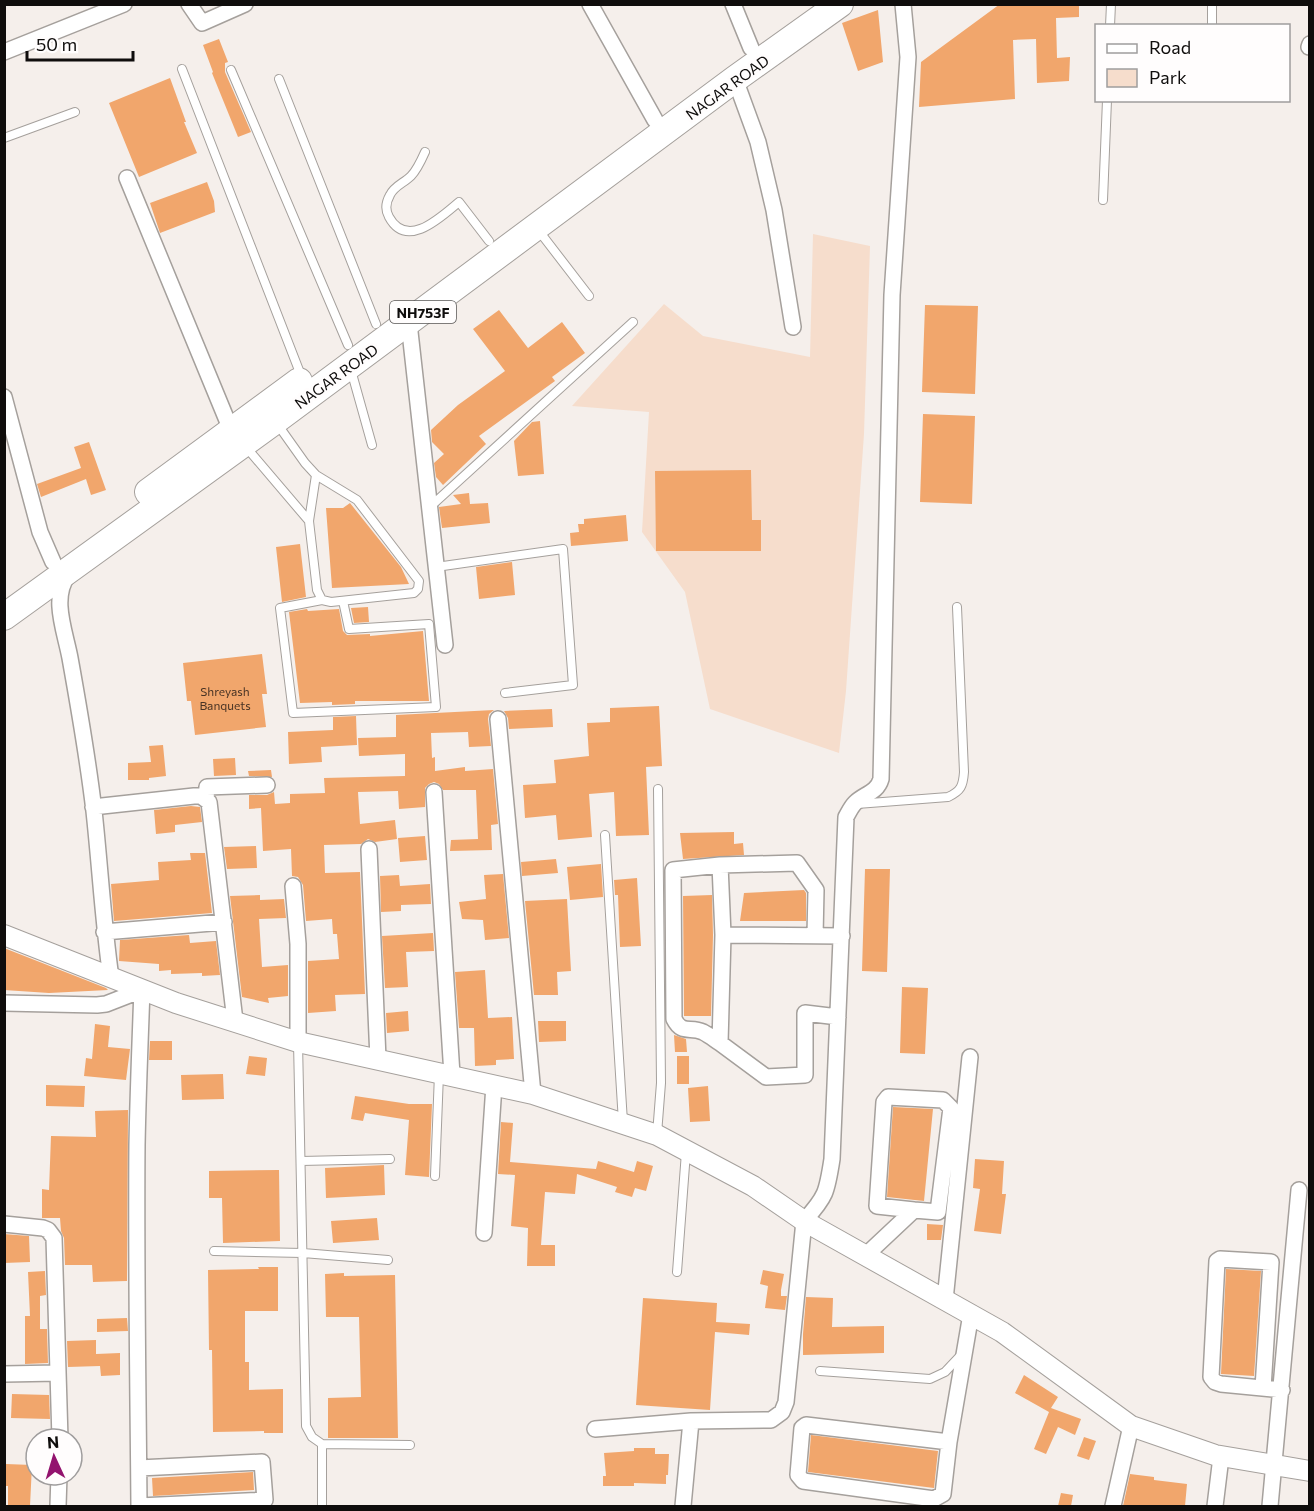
<svg xmlns="http://www.w3.org/2000/svg" width="1314" height="1511" viewBox="0 0 1314 1511" font-family="Commissioner,sans-serif">
<style>
.green{fill:#f6ddcc}
.building{fill:#f1a66c}
.lines{fill:none;stroke-linecap:round;stroke-linejoin:round}
.lane-casing{stroke:#a5a09c;stroke-width:10}
.street-casing{stroke:#a5a09c;stroke-width:18}
.secondary-casing{stroke:#a5a09c;stroke-width:22}
.highway-casing{stroke:#a5a09c;stroke-width:28}
.lane{stroke:#fff;stroke-width:8}
.street{stroke:#fff;stroke-width:15}
.secondary{stroke:#fff;stroke-width:20}
.highway{stroke:#fff;stroke-width:26}
.labels{text-anchor:middle;dominant-baseline:central;stroke-width:6;stroke-linejoin:round;paint-order:stroke}
.number-label{font-size:12px;fill:#483324}
.shield{fill:#fffdfd;stroke:#575554;stroke-width:1.5}
.shield-label{font-size:14px;font-weight:bold;fill:#0f0d0c}
.street-label{font-size:15px;fill:#0f0d0c;stroke:#fffdfd}
</style>
<rect width="100%" height="100%" fill="#f5efeb"/>
<path class="green" d="M813,234L870,246L864,434L846,691L839,753L710,709L685,592L642,532L649,412L572,406L664,304L703,336L810,357Z"/>
<path class="building" d="M1000,4H1079V17L1056,18L1057,58L1070,57L1069,81L1037,83L1036,39L1013,40L1015,99L919,107L921,62Z
M878,10L883,62L858,71L842,23Z
M219,39L228,62L225,63V72L251,132L238,137L212,73L213,72L203,45Z
M170,78L186,122H184L197,153L139,177L109,103Z
M207,182L214,201L215,212L160,233L150,203Z
M925,305L978,306L975,394L922,392Z
M499,310L528,348L562,322L585,353L552,377L555,381L479,436L486,444L443,485L436,477L434,463L444,454L432,442L431,430L458,405L505,371L473,329Z
M923,414L975,416L972,504L920,502Z
M540,421L544,474L518,476L514,441L532,422Z
M89,442L106,490L91,495L86,479L41,497L37,484L81,468L74,447Z
M751,470L752,520H761V551H656L655,471Z
M469,493L470,504L488,503L490,523L442,528L439,507L461,504L453,495Z
M350,503L401,567L409,584L332,588L326,508H343Z
M626,515L628,541L571,546L570,533L579,532L578,524H584V519Z
M300,544L306,597L282,602L276,547Z
M512,562L515,595L479,599L476,567Z
M368,607L369,622L354,623L351,608Z
M307,609L308,611L339,609L343,631L347,635L370,634V636L423,631L429,701H355V704L332,705V702L300,703L289,612Z
M262,654L267,694H262L266,727L195,735L191,701H187L183,663Z
M659,706L662,766L646,767L649,835L616,836L614,792L589,794L592,837L558,840L556,815L525,818L523,785L556,783L554,760L589,756L587,723L610,722V708Z
M552,709L553,727L509,729L508,718L504,711Z
M494,710L489,714L488,719L491,746L469,747L468,732L431,733L432,758L435,757V771L465,767V771L493,769L498,824L491,825L492,850L450,851L451,840L478,839L476,790H443L439,784L434,782L429,784L425,788V807L399,809L398,791L358,792L360,824L395,820L397,839L375,842L368,839L361,844L324,845L325,873L360,872L365,994L335,995L336,1011L308,1013V961L339,959L337,934H333L332,919L306,921L303,885L298,877L292,876L291,849L263,851L261,808L249,809V795H267L274,792L275,804L290,803V794L325,793L324,778L405,776V754L359,756L358,738L396,737V715Z
M356,716L357,745L321,747L322,762L289,764L288,732L333,730V717Z
M163,745L166,776L149,778V780H128V763L151,762L149,746Z
M235,758L236,775L214,776L213,759Z
M271,770L272,777L249,776L248,771Z
M191,806L200,807L202,822L175,825V832L156,834L154,810Z
M734,832V844L743,843L744,855L683,859L680,833Z
M425,836L427,860L400,862L398,838Z
M256,846L257,868L227,869L224,847Z
M190,853H205L212,913L114,921L111,884L159,880L158,862L191,860Z
M556,859L558,873L522,876L521,862Z
M601,864L603,897L570,900L567,867Z
M865,869H890L887,972L862,971Z
M503,874L509,938L485,940L483,920L462,919L459,902L486,899L484,875Z
M399,875L400,886L430,884L431,904L401,905V911L381,912L380,876Z
M637,878L641,946L620,947L618,895H615L614,880Z
M804,890L806,893V921H740L744,893Z
M260,895V900L284,899L286,918L259,919L262,967L288,965V996L268,998L269,1003L242,997L230,896Z
M712,895L713,935L711,1016H684L683,896Z
M567,899L571,971L557,972L558,995H534L525,901Z
M433,933L434,951L406,952L408,987L385,988L382,936Z
M189,935L190,943L216,941L220,975L202,976V973L171,974V970L159,971V964L119,961L120,940Z
M4,948L106,988L108,990L49,993L4,990Z
M485,970L488,1018L512,1017L514,1059L496,1060V1065L475,1066L474,1028H459L455,972Z
M902,987L928,988L925,1054L900,1053Z
M408,1011L409,1031L387,1033L386,1013Z
M538,1021H566V1041L539,1042Z
M95,1024L110,1026L108,1047L130,1049L126,1080L84,1076L86,1058L92,1059Z
M674,1035L686,1039L687,1052H675Z
M150,1041H172V1060H149Z
M249,1056L267,1058L265,1076L246,1074Z
M677,1056H689V1084H677Z
M223,1074L224,1099L182,1100L181,1075Z
M46,1085L85,1086L84,1107L46,1106Z
M708,1086L710,1121L690,1122L688,1088Z
M355,1096L409,1104H432L429,1177L405,1175L409,1120L365,1113L363,1121L351,1119Z
M893,1107L933,1109L924,1201L887,1197Z
M128,1110L127,1281L93,1282L92,1265H65L64,1238L61,1231L60,1218H42V1189L49,1190L51,1136L96,1137L95,1111Z
M501,1122L513,1123L510,1162L596,1169L598,1161L634,1172L637,1161L653,1166L646,1191L635,1188L632,1197L615,1192L617,1187L577,1174L575,1194L545,1192L541,1245H555V1266H527L528,1228L511,1226L515,1175L498,1174Z
M975,1159L1004,1161L1002,1194H1006L1001,1234L974,1231L980,1189L973,1188Z
M384,1165L385,1195L326,1198L325,1168Z
M279,1170L280,1241L223,1243L222,1198H209V1171Z
M377,1218L379,1240L333,1243L331,1221Z
M927,1224L943,1225L941,1240H927Z
M4,1234L29,1236L30,1262L4,1263Z
M258,1267H278V1311H245V1362H249V1390L283,1389V1433H264V1431L213,1432L212,1350H209L208,1270L259,1269Z
M1226,1269L1261,1271L1254,1376L1221,1374Z
M763,1270L784,1274L781,1290V1296H787L785,1310L765,1308L768,1286L760,1284Z
M45,1271L46,1295L40,1296V1329H47L48,1363L25,1364V1316H30L28,1272Z
M344,1273V1276L395,1275L398,1438H328V1398L361,1397L359,1317H326L325,1274Z
M806,1297L833,1298L832,1327L884,1326V1353L803,1355V1334Z
M643,1298L717,1303L716,1322L750,1324L749,1335L715,1332L710,1410L636,1405Z
M127,1318L128,1331L97,1332V1319Z
M96,1340V1354L120,1353V1375L101,1376L100,1366L68,1367L67,1341Z
M1024,1375L1058,1397L1051,1408L1081,1419L1075,1435L1058,1427L1046,1454L1034,1449L1049,1412L1015,1393Z
M12,1394L49,1395L50,1419L11,1418Z
M811,1435L938,1451L934,1488L808,1472Z
M1084,1437L1096,1441L1089,1460L1077,1456Z
M634,1448H655V1454H669L668,1475H666V1484L634,1483V1486H603V1476H606L604,1453L634,1451Z
M6,1464L32,1465L30,1506H8V1486H5Z
M253,1472L254,1490L153,1496L152,1478Z
M1130,1474L1154,1477V1480L1187,1484L1185,1506H1123Z
M1061,1493L1073,1495L1071,1506H1058Z"/>
<g class="lines">
<g class="lane-casing">
<path id="lane" d="M1110,26L1111,4
M1212,26V4
M182,69L302,378
M231,70L348,345
M279,79L376,324
M4,138L75,112
M425,152C421,161 417,170 411,176C404,183 394,186 390,195C386,202 385,210 389,217C407,250 441,217 459,202L489,241
M1103,200L1107,100
M539,231L589,296
M351,370L372,445
M246,447L309,521L317,590L322,600L331,602L414,593L418,589L419,581L357,500L316,475L305,463L278,425
M431,506L633,322
M309,521L316,475
M436,567L563,549L573,685L505,693
M322,600L280,608L293,713L436,707L429,624L349,629L343,601
M857,804L948,797C961,791 963,786 964,772L957,607
M605,835L623,1122
M298,1042L306,1426L312,1437L322,1444L410,1445
M657,1134L661,1083L658,789
M301,1161L390,1159
M435,1176L439,1074
M214,1251L303,1253L388,1260
M677,1272L686,1152
M820,1371L930,1379L945,1372L962,1354
M322,1444V1506"/>
</g>
<g class="street-casing">
<path id="street" d="M189,4L202,23L245,4
M590,4L655,120
M733,4L751,48
M1309,47L1310,44
M4,52L124,4
M735,79L758,142L774,210L793,327
M127,178L231,430
M409,323L445,645
M4,397L40,532L53,562
M68,575C51,598 65,631 70,658C79,708 88,760 94,811C100,866 103,922 111,978
M498,719L533,1094
M434,792L452,1075
M206,798L207,787L267,785
M93,807L194,796H201L209,802L235,1021
M369,849L378,1059
M293,886L298,944V1042
M104,932L224,922
M723,935L842,936
M815,936L816,890L797,863L720,865L723,935L720,1043L766,1077L805,1075V1013L838,1017
M4,1003L97,1005L106,1004L142,990C140,1042 138,1093 137,1145C136,1266 138,1386 139,1506L265,1500L262,1462L139,1468
M720,1043C714,1039 709,1035 703,1032C690,1026 682,1035 674,1019L673,870L720,865
M4,1224L43,1228L48,1230L54,1238L60,1439
M484,1233L494,1085
M865,1256L914,1210L877,1206L884,1102L888,1097L943,1100L951,1108L938,1212L914,1210
M945,1300L970,1057
M4,1374L58,1373
M1263,1388L1271,1262L1220,1259L1217,1261L1211,1377L1215,1382L1221,1384L1282,1390
M595,1429L691,1421L771,1420L782,1412L786,1402L804,1221C826,1197 827,1192 832,1159L846,817C849,812 851,807 855,803C864,794 877,793 881,779L892,295L908,57L903,4
M949,1442L806,1425L802,1428L798,1475L803,1481L934,1499L943,1494L949,1442L971,1314
M58,1506L59,1475
M683,1506L691,1421
M1113,1506L1131,1426
M1215,1506L1221,1457
M1270,1506L1299,1190"/>
</g>
<g class="secondary-casing">
<path id="secondary" d="M4,935L176,1003L298,1042L533,1094L657,1135L753,1186L804,1221L1002,1332L1131,1426L1215,1455L1310,1471"/>
</g>
<g class="highway-casing">
<path id="highway" d="M148,492L299,381
M4,617L275,421L735,79L840,4"/>
</g>
<use href="#lane" class="lane"/>
<use href="#street" class="street"/>
<use href="#secondary" class="secondary"/>
<use href="#highway" class="highway"/>
</g>
<g class="labels">
<g class="number-label">
<text x="225" y="691">Shreyash<tspan x="225" dy="14">Banquets</tspan></text>
</g>
<rect class="shield" x="390" y="301" width="66" height="22" rx="4.5"/>
<g class="shield-label">
<text x="423" y="312">NH753F</text>
</g>
<g class="street-label">
<text transform="translate(727 87) rotate(-36)">NAGAR ROAD</text>
<text transform="translate(336 376) rotate(-36)">NAGAR ROAD</text>
</g>
</g>
<rect width="1314" height="1511" fill="none" stroke="#0f0d0c" stroke-width="12"/>
<rect x="1095" y="24" width="195" height="78" fill="#fffdfd" stroke="#9f9d9d" stroke-width="1.5"/>
<rect x="1107" y="44" width="30" height="9" fill="#ffffff" stroke="#9f9d9d" stroke-width="1.5"/>
<text x="1149" y="54" font-size="18" fill="#0f0d0c">Road</text>
<rect x="1107" y="69" width="30" height="18" fill="#f6ddcc" stroke="#9f9d9d" stroke-width="1.5"/>
<text x="1149" y="84" font-size="18" fill="#0f0d0c">Park</text>
<g transform="translate(54 1457) rotate(356)"><circle r="28" fill="#fffdfd" stroke="#9f9d9d" stroke-width="1.5"/>
<path d="M0-4.5L10 22L0 15L-10 22Z" fill="#93136e"/>
<text y="-9" font-size="16" font-weight="bold" text-anchor="middle" fill="#0f0d0c">N</text>
</g>
<path d="M27 51v9h106v-9" fill="none" stroke="#0f0d0c" stroke-width="3"/>
<text x="36" y="51" font-size="18" fill="#0f0d0c" stroke="#fffdfd" stroke-width="4.5" paint-order="stroke">50 m</text>
</svg>
